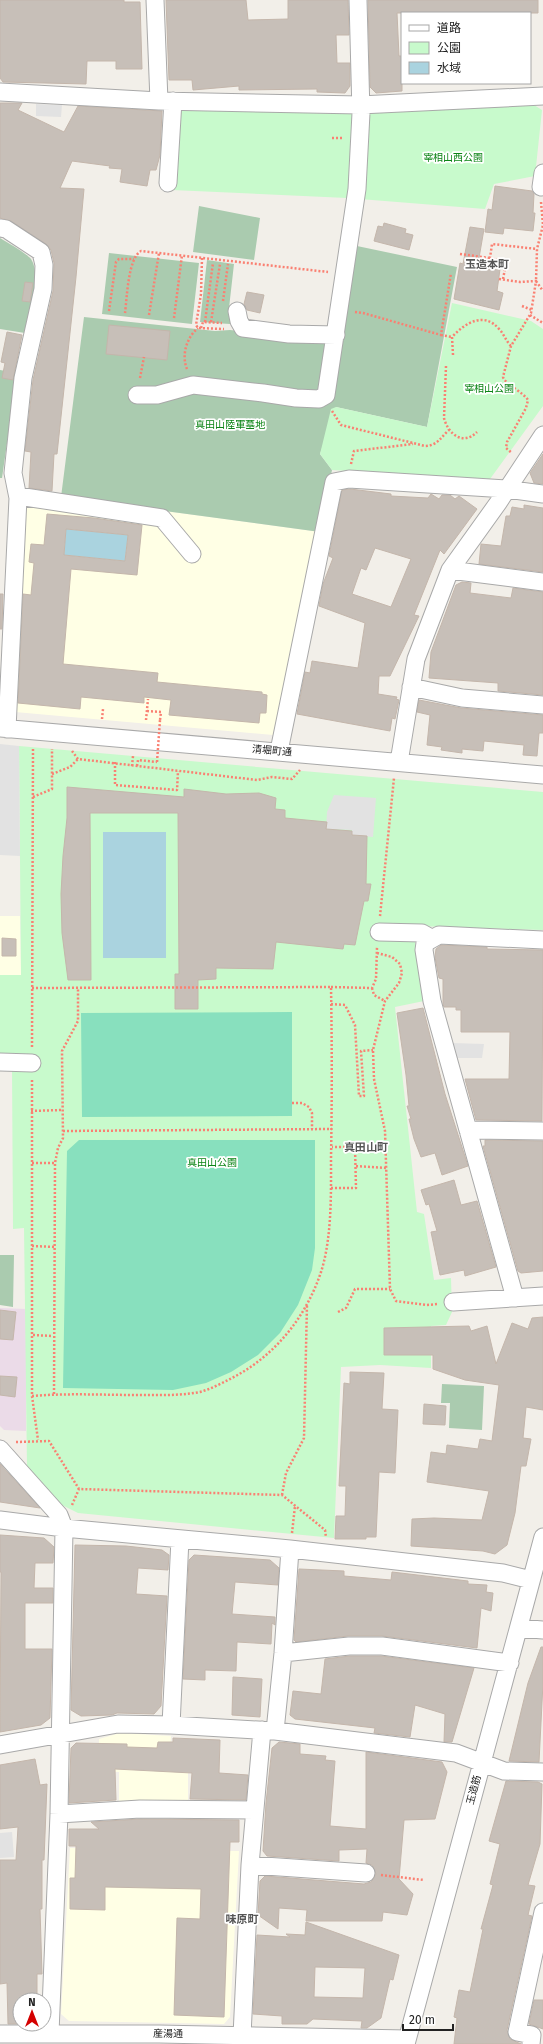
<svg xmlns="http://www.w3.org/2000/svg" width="543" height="2044" viewBox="0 0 543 2044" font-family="'Fira Sans','Noto Sans JP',sans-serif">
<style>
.industrial{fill:#ebdbe8}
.education{fill:#ffffe5}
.cemetery{fill:#aacbaf}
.park{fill:#c8facc}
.pitch{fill:#88e0be}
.parking{fill:#e2e2e2}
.water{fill:#aad3df}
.building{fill:#c7bfb8;stroke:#c4b6ab;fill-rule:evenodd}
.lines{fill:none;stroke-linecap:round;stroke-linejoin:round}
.minor-casing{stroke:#a9a9a9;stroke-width:19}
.path{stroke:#fa8072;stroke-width:2.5;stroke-dasharray:2 2;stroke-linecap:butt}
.minor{stroke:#fff;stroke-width:17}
.path-bridge{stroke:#fa8072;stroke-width:2.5;stroke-dasharray:2 2;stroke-linecap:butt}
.labels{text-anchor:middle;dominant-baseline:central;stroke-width:3.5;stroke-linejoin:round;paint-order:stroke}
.park-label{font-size:10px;fill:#0c8416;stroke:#fff}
.street-label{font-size:10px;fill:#222;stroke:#fff}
.neighbourhood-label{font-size:11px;font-weight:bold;fill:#555;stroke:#fff}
</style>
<rect width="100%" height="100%" fill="#f2efe9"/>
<path class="industrial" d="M0,1308L26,1309V1431L4,1430L0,1426Z"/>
<path class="education" d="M61,497L320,532L310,579L301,599L276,729H274L273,735L15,712L22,502Z
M0,916H20L21,975H0Z
M120,1733L171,1736L170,1750L188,1751V1804L119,1805V1772L98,1771L99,1739Z
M70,1848L239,1851L230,2017L224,2024L69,2021L61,2014Z"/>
<path class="cemetery" d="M199,206L260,218L254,260L193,252Z
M0,238C8,243 26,253 31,259C42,276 30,315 25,333L0,329Z
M357,246L457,267L427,427L336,407L320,454L332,470L320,532L61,497L84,317L215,331L230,330L342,342Z
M109,253L199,263L192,324L102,314Z
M207,260L234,264L229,308L231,311L230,324L200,322Z
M0,370L17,373L2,478H0Z
M0,1255H14L13,1307L0,1305Z
M442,1384L484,1386L482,1430L449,1428L450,1403H441Z"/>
<path class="park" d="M534,105L542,110L535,176L494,184L485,209L347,198L172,190L178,114L183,110L350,114Z
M452,303L531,321L543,329V406L490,479L332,470L320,454L331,409L336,407L427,427Z
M19,746L543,792V930L416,926L415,949L424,1001L395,1007L417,1212L424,1214L434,1280L451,1278L452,1312L446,1325L431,1326V1368L380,1365L341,1367L334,1538L78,1513L60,1504L27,1468L24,1228L13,1229L12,1068L0,1054V975H21Z"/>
<path class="pitch" d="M292,1012V1116L82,1117L81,1013Z
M79,1140H315V1248L312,1270L298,1305L280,1333L258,1355L231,1372L206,1383L173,1390L63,1388L67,1151Z"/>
<path class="parking" d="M36,104L62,105L61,117L36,116Z
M0,744L19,746L20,856L0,855Z
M334,795L376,798L373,837L352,835V830L326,829L327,812Z
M452,1043L484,1044L482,1058H456Z
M12,1832L14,1857L0,1858V1833Z"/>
<path class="water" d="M66,529L128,535L125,561L64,555Z
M103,832H166V958H103Z"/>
<path class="building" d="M0,0H124V2H140L142,69H116V61H87L86,84L3,82L0,78Z
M166,0H246L248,20L288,19V0H348L349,35H336L337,63H350V86L345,93L317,92V89L239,90V86L193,90L192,80H169Z
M368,0H538V13H397L399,56H402V91L376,93L370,87Z
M0,103H22L18,110L64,132L78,106L162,111L160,155L156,170H150L147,186L120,182L122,169L109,168L110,166L72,161L60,188L84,189L76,277L57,454H54L52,491L29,488L31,452L25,451L33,380L53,291L54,263L51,250L46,244L11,221L0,218Z
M495,186L532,191L534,194L533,213H535L533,231L504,228L503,234L485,232L488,209L492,210Z
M384,223L406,229L405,233L413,235L409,250L374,241L378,226L383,227Z
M470,227L484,229L479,258L501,262L497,291L503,293L499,310L454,299L460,263L463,264Z
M25,282L33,283L30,302L22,301Z
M247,292L264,295L260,313L247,310L244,304Z
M109,325L170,331L167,360L106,354Z
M7,332L22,335L13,380L2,378L5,363L1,362Z
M543,454V484L534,483L530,473Z
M350,489L391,494V496L428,498L431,494L439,499L442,495H450L455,499L459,496L477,509L444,554L440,550L414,615L419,616L390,676H379L378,694L397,697L396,699L399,700L395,719L392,718L390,731L297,714L305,672L310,673L312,661L358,668L365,623L319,606L323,584L333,558L329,556L342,490ZM375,548L411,559L391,607L352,594L361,568L366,570Z
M524,505L543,508V572L479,564L481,544L501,546L506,516H510L512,507L524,509Z
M47,514L94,518L142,525L137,575L71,569L63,664L158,673L157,682L262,692V694L267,695L266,713H260L259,723L169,715L171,700L144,697V703L81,697L80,709L18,703L23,594L31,595L34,563L29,562L31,544L44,545ZM66,529L128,535L125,561L64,555Z
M462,582L471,583L470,593L511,598L513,588L543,592V695L498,691V683L429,678L431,652L456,585Z
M0,594H3L2,629H0Z
M419,700L461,708L543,715V733H539L537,756L523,755L524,745L484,741L483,751L462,749V753L441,750L442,747L427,745L430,715L417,712Z
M67,787L184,797V789L226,794L259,793L276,798L275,809L285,810V818L327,822L326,829L352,831V835L367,836L366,884H371L368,901H364L355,945L344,944L343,949L276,942L273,969L216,968V979L198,980V1009H175V974H179L178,813H90L91,980H68L62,933L61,894L63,856L67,818Z
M2,938L16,939V956H2Z
M441,945L487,947V949L543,950L542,1121L476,1120L465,1079H509L510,1032H461V1010H456V1007H444L443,1004V979L439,978L435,957L436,949Z
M423,1008L445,1094L468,1166L442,1175L435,1153L421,1157L414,1139L409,1119H411L407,1106H409L406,1075L397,1013Z
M485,1140L543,1141V1271L521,1273L518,1271L483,1146H485Z
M454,1180L461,1205L477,1201L496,1267L465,1276L464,1270L440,1275L431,1232L437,1231L429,1204L426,1205L421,1190Z
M0,1310L16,1312L13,1340L0,1339Z
M543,1317V1410L526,1407L523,1438L531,1439L526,1466H521L515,1513L507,1545L495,1554L483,1551L411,1546L412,1519L434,1518L482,1520L489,1491L427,1482L431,1452L446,1454L447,1445L478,1449L480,1439L492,1441L499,1385L465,1380L433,1369V1355H384V1328L469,1326L471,1331L487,1326L496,1364L512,1323L528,1329L532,1318Z
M350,1372L384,1373L382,1409L398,1410L395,1473L379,1472L376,1537H366V1539H335L336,1516H345L346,1486H339L344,1383L350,1384Z
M0,1376L17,1377L15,1397L0,1395Z
M424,1404L446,1406L445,1425L423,1424Z
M0,1464L40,1508L0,1502Z
M0,1535L44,1538L54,1547L53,1563H35L34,1588H53V1603H25V1649H52L50,1718L41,1725L0,1732L1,1572H0Z
M75,1545L126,1546L162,1550L169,1555L168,1570L138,1568L136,1594L167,1596L161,1706L154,1714L117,1713L112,1715L81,1716L71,1710Z
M194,1555L270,1560L279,1568L278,1585L235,1582L232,1614L275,1617V1625L272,1623L271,1644L237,1642L236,1671L205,1670V1680L183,1679L189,1560Z
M299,1569L344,1571V1576L391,1580L392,1572L468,1581V1584L487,1585L486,1592L493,1593L491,1611L481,1608L477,1648L382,1636H348L296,1642L294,1640Z
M541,1647H543V1683L539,1762L509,1761L528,1683Z
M350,1656H381L474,1668L452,1742H444L445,1714L415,1705L410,1737L374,1733L375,1728L295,1719L290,1715L293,1691L321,1694L325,1659Z
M233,1677L262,1679L260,1717L232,1715Z
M173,1738L220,1740L219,1773L248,1775L246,1800L190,1799L192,1773L115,1769L116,1800L69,1803L71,1748L76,1743L127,1744V1747L157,1748L158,1742H173Z
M279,1742L300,1744V1754L326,1756L325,1760L335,1761L330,1826L366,1829V1752L442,1762L447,1772L435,1819L404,1820L399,1879L413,1894L407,1915L383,1912L382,1921H306L307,1910L279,1908L278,1929L258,1915L260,1881L265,1876L364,1884L371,1882L376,1874L372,1865L366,1863L367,1849L339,1850V1861L267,1856L263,1851L266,1803L272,1748Z
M35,1759L40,1785L47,1784L44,1860H42V1909H40L42,1974H37V2000H20V2024H8L7,1983L0,1984V1860H16L18,1827L0,1829V1765Z
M506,1781L538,1782L542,1784L540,1844L528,1885L535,1886L528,1915L532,1916L507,2030L510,2039L521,2044H454L457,2018L454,2017L459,1990L470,1992L483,1929H481L493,1885L490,1884L500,1844L489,1841Z
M140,1819L239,1820V1842H230L224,2017L174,2015L177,1918L200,1919L201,1889L105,1887V1910L70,1909V1878H75L76,1846H69V1829H99L91,1822Z
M306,1922L399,1955L393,1980L390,1979L381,2018L367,2028H361L362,2021L313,2019L307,2024H282V2016L253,2014L257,1935L290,1937L286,1934L305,1935ZM315,1967L365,1968L363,1998L314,1997Z
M534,2000H543V2029L529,2024Z"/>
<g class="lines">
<g class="minor-casing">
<path id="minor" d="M155,0L159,101
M0,92L159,101L360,105L543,96
M168,183L173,101
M541,187L543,173
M0,228L6,229L41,252L44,265L43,289L23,378L13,473L18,498L7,729
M237,311L239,321L243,328L289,334L336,335
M137,395H157L193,385L263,393L296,398L319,399L326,395L357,189L361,113L358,0
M18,496L162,518L192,554
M450,570L543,582
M411,687L462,698L543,705
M0,728L543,775
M279,751L334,482L349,479L506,489L543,494
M399,762L416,659L450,570L498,503L543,435
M379,932L422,933L431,938
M0,1062L32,1063
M468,1130L543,1131
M515,1298L432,1001L424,950L425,943L439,935L543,940
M453,1302L543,1296
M0,1449L59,1515L64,1528L59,1814L50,2033
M0,1520L64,1528L290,1549L503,1573L531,1580
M519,1628L543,1630
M283,1653L349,1646H382L510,1663
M171,1725L180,1539
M275,1731L283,1653L290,1549
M0,1745L118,1724L171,1725L275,1731L456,1753L504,1771L543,1772
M59,1814L140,1809L255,1810
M250,1865L366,1873
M0,2034H159L407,2039
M242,2036L250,1865L262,1730
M406,2044L543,1537
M531,2044L532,2035L517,2032L543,1912"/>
</g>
<path class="path" d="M332,138H343
M541,202L543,225L537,249L536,281L543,291
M460,254L490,258
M202,258L201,294L196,325L198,328L224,329
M499,279L520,282L536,281L531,313L511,346L503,377C505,384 523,392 528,400L526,408L507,442L506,448L512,453
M503,279L506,264L501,261L490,258L492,244L537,249
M223,301L228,264
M522,306L532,310
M109,311L116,262L119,259H134
M355,312L363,313L441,335L451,273
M125,313C127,298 128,258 141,251L328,272
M149,315L159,253
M530,315L543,323
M174,318L182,255
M205,322L213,263
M211,322L220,264
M201,328L203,322L222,323
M441,335L452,337
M453,355L452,337C465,323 484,311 499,329C504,334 506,341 511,346
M446,366L444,418C448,434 463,446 477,432
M187,369C181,355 187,337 198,328
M140,378L144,357
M332,411L341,425L425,446C437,446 441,437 449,430
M351,464L354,451L413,444
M147,711L161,712L160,720
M102,719L103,709
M146,720L148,699
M72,751L78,759L257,780L272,777L292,779L300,770
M115,762V785L177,790L178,771
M132,766L133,756
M137,766L138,760L157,762
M52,774L70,767L78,759
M33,797L52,789V749
M380,916L394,778
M377,953L392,957L400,964L402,973L399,983L385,1001L373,1050L374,1079L385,1131L390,1289L396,1301L427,1305L438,1304
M331,987L372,988L376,979L377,947
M32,988L331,987C332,1044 332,1101 331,1158C331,1193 332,1238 321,1272C306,1317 275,1356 232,1378C222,1383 211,1389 200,1392C179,1396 158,1395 137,1395C102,1395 67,1393 32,1396
M372,988L374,995L385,1001
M331,1004L345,1005L355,1025L359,1096H364L361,1051L373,1050
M32,1047L33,748
M32,1080V1396L38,1440
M292,1103H302L309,1107L312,1113V1129
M31,1111L62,1110
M63,1131L332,1129
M32,1163H55
M356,1166L386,1168
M331,1188H356L355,1147H332
M32,1246L55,1247
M338,1312L346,1308L355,1289H390
M33,1335L53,1336
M54,1394L55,1163L58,1148L63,1138L62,1051L78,1021V989
M16,1442L49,1441L79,1489L282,1495L325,1530L326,1537
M282,1495L286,1473L304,1438L307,1304
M72,1505L79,1489
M292,1533L295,1506
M381,1875L424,1880"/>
<use href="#minor" class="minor"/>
<path class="path-bridge" d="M157,762L160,720"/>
</g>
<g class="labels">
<g class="park-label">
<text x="453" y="158">宰相山西公園</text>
<text x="489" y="389">宰相山公園</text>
<text x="230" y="425">真田山陸軍墓地</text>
<text x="212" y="1163">真田山公園</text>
</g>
<g class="street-label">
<text transform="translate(272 751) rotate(5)">清堀町通</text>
<text transform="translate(474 1790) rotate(-75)">玉造筋</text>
<text transform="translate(168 2034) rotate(1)">産湯通</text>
</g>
<g class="neighbourhood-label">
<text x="487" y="264">玉造本町</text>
<text x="366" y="1147">真田山町</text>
<text x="242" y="1919">味原町</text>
</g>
</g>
<rect x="401" y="12" width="130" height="72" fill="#ffffff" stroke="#a7a7a7"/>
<rect x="409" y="25" width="20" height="6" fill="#ffffff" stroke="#a7a7a7"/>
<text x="437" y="32" font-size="12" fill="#222222">道路</text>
<rect x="409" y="42" width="20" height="12" fill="#c8facc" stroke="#a7a7a7"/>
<text x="437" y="52" font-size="12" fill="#222222">公園</text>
<rect x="409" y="62" width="20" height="12" fill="#aad3df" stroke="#a7a7a7"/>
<text x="437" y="72" font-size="12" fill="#222222">水域</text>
<g transform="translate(32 2012)"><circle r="19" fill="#ffffff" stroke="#a7a7a7"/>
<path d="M0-3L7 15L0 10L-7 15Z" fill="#d40000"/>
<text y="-6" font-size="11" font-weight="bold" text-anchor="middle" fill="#222222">N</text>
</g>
<path d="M403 2024v6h50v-6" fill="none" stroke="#222222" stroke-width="2"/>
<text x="409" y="2024" font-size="12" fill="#222222" stroke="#ffffff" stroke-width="3" paint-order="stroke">20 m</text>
</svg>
